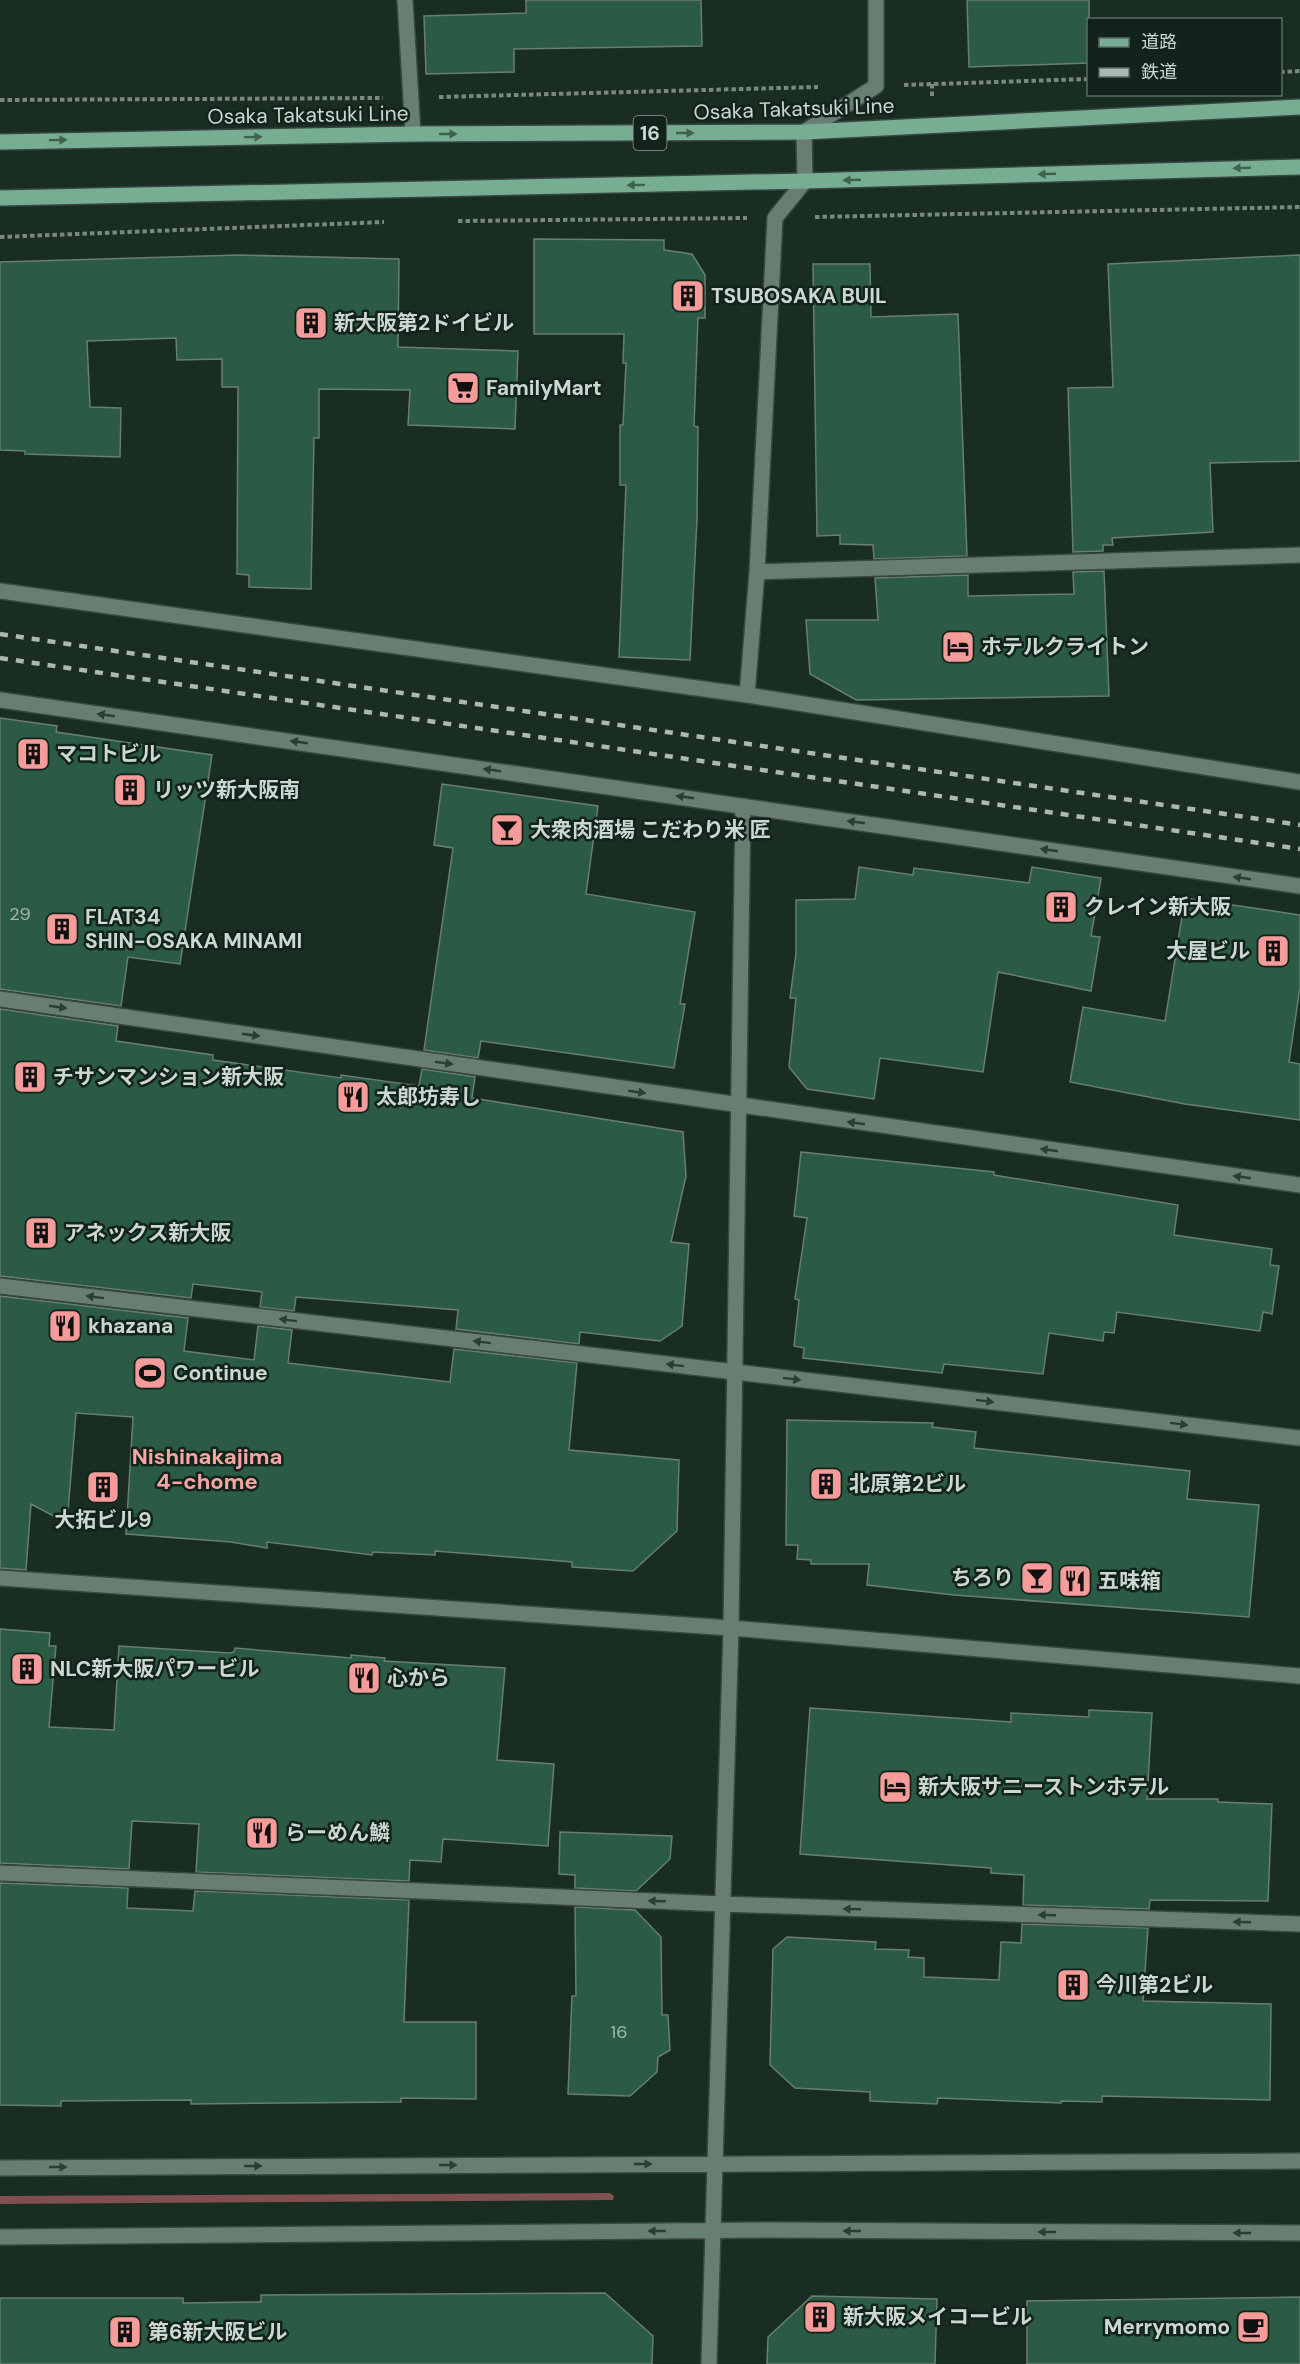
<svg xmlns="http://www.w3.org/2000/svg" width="1300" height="2364" viewBox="0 0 1300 2364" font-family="'DM Sans','Noto Sans JP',sans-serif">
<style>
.forest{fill:#80504f}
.building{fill:#2b5b45;stroke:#697e72;stroke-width:1.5}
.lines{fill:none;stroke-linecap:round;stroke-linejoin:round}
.minor-casing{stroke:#384740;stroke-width:18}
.major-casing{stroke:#384740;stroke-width:18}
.path{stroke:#798980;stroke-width:4;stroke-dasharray:4.5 3;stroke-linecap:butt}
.minor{stroke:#697e73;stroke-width:15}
.major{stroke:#77ae93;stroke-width:15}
.rail{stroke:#abb9b1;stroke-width:4.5;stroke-dasharray:8 8;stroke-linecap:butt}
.oneway{fill:#3f6250}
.oneway2{fill:#2b3e35}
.labels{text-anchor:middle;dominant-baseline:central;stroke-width:5;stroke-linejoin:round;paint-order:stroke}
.number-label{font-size:18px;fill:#a3b8ad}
.shield{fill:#11231a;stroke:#93a199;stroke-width:1.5}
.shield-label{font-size:20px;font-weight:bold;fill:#cbd7d0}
.street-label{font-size:21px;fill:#cbd7d0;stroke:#11231a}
.poi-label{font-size:21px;font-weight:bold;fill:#cbd7d0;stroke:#11231a;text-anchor:start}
.neighbourhood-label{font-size:22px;font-weight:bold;fill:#f9a5a3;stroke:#11231a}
</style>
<rect width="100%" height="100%" fill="#1a2d23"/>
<path class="forest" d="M610,2193L614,2196L613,2200L0,2204V2196Z"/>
<path class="building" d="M526,0H701L702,46L514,49V72L426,74L424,16L526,13Z
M967,0H1089V63L969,67Z
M534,239L664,240V250L692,254L705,275V318H698L694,426L698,427L697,518L690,660L619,657L626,485H620V425H623L626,363H623L624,334H534Z
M239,255L399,259L398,347L518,351L515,429L408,425L410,390L319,389V438H314L311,589L249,587V575L237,574L238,387H222V359L177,360L176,338L87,341L90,407L121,408L120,457L25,454V451L0,450V262Z
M1300,255V461L1210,463L1213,532L1112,538L1113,545H1103V551L1073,552L1068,388L1113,387L1108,264Z
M813,264H870L871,317L958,314L967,556L874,559L873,545L840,544V535L817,536Z
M1104,571L1109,696L856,700L810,674L806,620H878L875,578L968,575V596L1074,594L1073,572Z
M0,718L57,726L56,732L212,755L180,964L128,957L121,1006L0,989Z
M442,784L598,806L586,894L695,912L680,1004H685L674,1068L481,1041L478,1058L424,1050L453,848L434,845Z
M859,867L913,875L914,868L1029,883L1032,867L1101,878L1091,936L1100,937L1091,991L998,972L983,1072L880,1058L874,1099L807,1089L789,1067L796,998H790L796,953V900L855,899Z
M1185,898L1300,915V987L1289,1062L1300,1064V1120L1185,1104L1070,1082L1083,1007L1165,1021Z
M0,1009L118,1026L116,1041L213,1055V1060L341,1078V1075L419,1086L422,1069L475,1077L472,1098L683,1132L686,1176L671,1242L689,1244L682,1326L660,1341L580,1332L579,1344L456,1329L458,1310L296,1297L294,1311L260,1307L262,1292L193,1284L191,1298L0,1276Z
M801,1152L994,1172V1175L1178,1205L1174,1235L1272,1249L1270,1265L1279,1266L1272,1314L1263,1312L1260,1331L1117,1312L1114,1333L1104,1332L1103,1341L1049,1333L1043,1374L944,1364L942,1373L803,1358L804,1348L794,1346L799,1300L795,1299L807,1218L794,1216Z
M0,1296L188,1318L184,1351L254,1360L258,1326L292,1330L288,1363L450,1382L454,1349L577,1363L569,1450L679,1460L677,1531L633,1571L572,1567V1562L435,1551V1555L373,1552L372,1555L267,1542V1548L231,1542L126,1534L133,1417L76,1413L67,1523L31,1504L26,1570L0,1568Z
M787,1420L933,1423L932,1427L976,1432L974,1448L1190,1471L1187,1499L1259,1505L1249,1617L954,1595L867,1585L869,1564H811V1560L797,1559L798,1545H786Z
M0,1629L50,1633L49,1646H56L49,1727L114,1730L119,1646L230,1653L234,1652L235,1648L351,1658V1655L385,1658L384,1661L505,1668L497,1760L554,1764L548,1846L443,1839L441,1862L410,1860L409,1881L196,1872L199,1824L132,1821L129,1869L0,1863Z
M810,1708L1011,1722V1713L1089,1717V1710L1152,1713L1147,1799H1218V1802L1272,1804L1268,1901L1150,1900L1149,1909L1023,1905L1024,1875L991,1873V1868L800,1854Z
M560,1832L672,1836L670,1859L636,1891L575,1888V1875L559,1874Z
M0,1883L128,1888L127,1908L193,1911L195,1891L409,1900L404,2022H476V2099L401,2098V2102L288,2103L191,2104V2100L61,2101V2106L0,2105Z
M575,1907L635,1910L661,1937L662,2015H668L670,2050L658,2057L657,2072L630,2096L568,2094L572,1996H576Z
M1022,1924L1148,1928L1143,2001L1271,2004L1270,2100L1102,2096V2102L1061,2101V2103L938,2098L937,2104L870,2101V2092L795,2088L770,2065L773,1949L787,1937L876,1942L875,1949L909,1950L908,1957L924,1958V1977L999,1980L1001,1942L1021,1943Z
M605,2293L653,2336L652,2364H0V2298H183V2303L261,2302V2295Z
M812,2296L937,2299L935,2364H767L768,2337Z
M1300,2297V2364H1027V2301Z"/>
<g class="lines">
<g class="minor-casing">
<path id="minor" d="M405,0L413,134
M876,0V86L804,132L805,181L775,218L757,572L747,695L1300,782
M757,572L1300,555
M0,591L747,695
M0,700L1300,886
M0,999L1300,1185
M0,1286L1300,1438
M0,1578L731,1628L1300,1676
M0,1873L723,1904L1300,1924
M0,2168L1300,2161
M0,2237L774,2230L1300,2233
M709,2364L731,1628L743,806"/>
</g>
<g class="major-casing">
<path id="major" d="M0,142L413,134L804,132L1300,107
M0,198L805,181L1300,167"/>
</g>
<path class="path" d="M1280,72L1300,71
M932,84V98
M904,85L1088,79
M439,97L818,87
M0,100L383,98
M815,217L1300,207
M458,221L747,218
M0,237L384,222"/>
<use href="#minor" class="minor"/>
<use href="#major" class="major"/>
<path class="rail" d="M0,634L1300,825
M0,658L1300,849"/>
</g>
<defs><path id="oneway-solid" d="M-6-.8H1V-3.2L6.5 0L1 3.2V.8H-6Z" transform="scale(1.5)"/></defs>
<g class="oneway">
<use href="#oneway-solid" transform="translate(685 133)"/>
<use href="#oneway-solid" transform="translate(448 134)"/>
<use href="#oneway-solid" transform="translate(253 137) rotate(-1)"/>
<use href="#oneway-solid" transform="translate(58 140) rotate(-1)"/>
<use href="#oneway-solid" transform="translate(1242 168) rotate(178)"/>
<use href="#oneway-solid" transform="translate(1047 174) rotate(178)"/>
<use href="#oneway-solid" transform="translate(852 180) rotate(178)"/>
<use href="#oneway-solid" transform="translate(636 185) rotate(179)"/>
</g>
<g class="oneway2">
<use href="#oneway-solid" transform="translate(106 715) rotate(-172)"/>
<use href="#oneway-solid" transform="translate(299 742) rotate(-172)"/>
<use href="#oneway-solid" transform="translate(492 770) rotate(-172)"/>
<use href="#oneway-solid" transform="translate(685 797) rotate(-172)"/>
<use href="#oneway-solid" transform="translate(856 822) rotate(-172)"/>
<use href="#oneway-solid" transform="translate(1049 850) rotate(-172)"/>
<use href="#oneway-solid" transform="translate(1242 878) rotate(-172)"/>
<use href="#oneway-solid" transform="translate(58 1007) rotate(8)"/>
<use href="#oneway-solid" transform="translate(251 1035) rotate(8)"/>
<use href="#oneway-solid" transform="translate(444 1063) rotate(8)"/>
<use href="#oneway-solid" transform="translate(637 1092) rotate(8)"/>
<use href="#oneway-solid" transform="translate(856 1123) rotate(-172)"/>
<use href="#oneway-solid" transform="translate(1049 1150) rotate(-172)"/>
<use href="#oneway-solid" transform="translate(1242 1177) rotate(-172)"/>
<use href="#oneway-solid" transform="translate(95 1297) rotate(-173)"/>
<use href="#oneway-solid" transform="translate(288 1320) rotate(-173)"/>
<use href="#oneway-solid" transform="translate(482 1342) rotate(-173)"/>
<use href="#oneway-solid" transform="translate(675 1365) rotate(-173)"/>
<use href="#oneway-solid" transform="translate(792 1379) rotate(7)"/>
<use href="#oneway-solid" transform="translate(985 1401) rotate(7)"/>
<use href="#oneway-solid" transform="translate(1179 1424) rotate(7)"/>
<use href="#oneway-solid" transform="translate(657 1901) rotate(-178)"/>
<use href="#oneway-solid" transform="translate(852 1909) rotate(-178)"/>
<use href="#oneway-solid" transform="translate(1047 1915) rotate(-178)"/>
<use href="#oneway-solid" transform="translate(1242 1922) rotate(-178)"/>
<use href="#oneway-solid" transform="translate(643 2164)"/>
<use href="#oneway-solid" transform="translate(448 2165)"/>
<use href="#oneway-solid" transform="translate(253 2166)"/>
<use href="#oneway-solid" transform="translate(58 2167)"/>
<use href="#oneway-solid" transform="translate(657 2231) rotate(180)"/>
<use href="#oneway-solid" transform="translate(852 2231) rotate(-180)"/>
<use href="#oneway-solid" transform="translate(1047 2232) rotate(-180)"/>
<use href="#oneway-solid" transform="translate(1242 2233) rotate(-180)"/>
</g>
<defs>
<g id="building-square" transform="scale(1.725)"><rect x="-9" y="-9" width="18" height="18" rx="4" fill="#f59b99" stroke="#11231a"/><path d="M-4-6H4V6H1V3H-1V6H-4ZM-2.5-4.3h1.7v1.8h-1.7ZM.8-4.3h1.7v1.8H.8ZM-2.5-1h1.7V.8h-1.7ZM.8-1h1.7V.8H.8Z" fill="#111"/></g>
<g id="supermarket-square" transform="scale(1.725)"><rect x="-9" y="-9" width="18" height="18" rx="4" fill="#f59b99" stroke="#11231a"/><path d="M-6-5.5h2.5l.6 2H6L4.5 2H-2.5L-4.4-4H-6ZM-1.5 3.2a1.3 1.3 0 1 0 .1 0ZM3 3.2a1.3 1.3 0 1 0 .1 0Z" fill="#111"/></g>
<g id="hotel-square" transform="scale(1.725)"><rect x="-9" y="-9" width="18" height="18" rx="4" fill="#f59b99" stroke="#11231a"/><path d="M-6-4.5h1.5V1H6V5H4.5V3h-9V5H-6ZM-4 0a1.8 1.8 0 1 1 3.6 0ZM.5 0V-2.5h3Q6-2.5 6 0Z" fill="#111"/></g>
<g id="bar-square" transform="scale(1.725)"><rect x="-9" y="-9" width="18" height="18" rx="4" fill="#f59b99" stroke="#11231a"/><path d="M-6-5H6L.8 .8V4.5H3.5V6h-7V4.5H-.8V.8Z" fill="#111"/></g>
<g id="restaurant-square" transform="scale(1.725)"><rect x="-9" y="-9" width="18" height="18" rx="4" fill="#f59b99" stroke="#11231a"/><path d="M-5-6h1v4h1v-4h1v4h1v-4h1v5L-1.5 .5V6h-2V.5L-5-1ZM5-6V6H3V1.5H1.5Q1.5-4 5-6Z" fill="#111"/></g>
<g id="stadium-square" transform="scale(1.725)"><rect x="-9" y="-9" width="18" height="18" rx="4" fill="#f59b99" stroke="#11231a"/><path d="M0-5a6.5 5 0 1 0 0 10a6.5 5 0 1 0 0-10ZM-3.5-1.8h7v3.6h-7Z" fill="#111"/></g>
<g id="cafe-square" transform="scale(1.725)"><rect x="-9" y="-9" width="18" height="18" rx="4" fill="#f59b99" stroke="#11231a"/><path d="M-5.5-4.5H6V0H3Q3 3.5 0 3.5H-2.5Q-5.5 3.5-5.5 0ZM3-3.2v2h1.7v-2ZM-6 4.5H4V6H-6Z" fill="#111"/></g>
</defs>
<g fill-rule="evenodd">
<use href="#building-square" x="688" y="296"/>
<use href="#building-square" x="311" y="323"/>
<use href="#supermarket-square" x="463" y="388"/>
<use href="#hotel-square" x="958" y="647"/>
<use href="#building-square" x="33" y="754"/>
<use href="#building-square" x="130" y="790"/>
<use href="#bar-square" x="507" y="830"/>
<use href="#building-square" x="1061" y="907"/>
<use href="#building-square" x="62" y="929"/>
<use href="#building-square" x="1273" y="951"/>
<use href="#building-square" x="30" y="1077"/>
<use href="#restaurant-square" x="353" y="1097"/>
<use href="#building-square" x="41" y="1233"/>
<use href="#restaurant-square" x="65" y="1326"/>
<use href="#stadium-square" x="150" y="1373"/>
<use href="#building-square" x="826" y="1484"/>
<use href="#building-square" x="103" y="1487"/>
<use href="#bar-square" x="1037" y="1578"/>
<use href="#restaurant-square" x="1075" y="1581"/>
<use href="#building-square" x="27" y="1669"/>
<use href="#restaurant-square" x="364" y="1678"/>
<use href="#hotel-square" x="895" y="1787"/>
<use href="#restaurant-square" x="262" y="1833"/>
<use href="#building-square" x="1073" y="1985"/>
<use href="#building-square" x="820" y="2317"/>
<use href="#cafe-square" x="1253" y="2327"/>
<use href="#building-square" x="125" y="2332"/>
</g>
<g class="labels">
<g class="number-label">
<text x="20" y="914">29</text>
<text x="619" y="2032">16</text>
</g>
<rect class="shield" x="633.5" y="116" width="33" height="34" rx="4.5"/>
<g class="shield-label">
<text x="650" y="133">16</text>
</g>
<g class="street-label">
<text transform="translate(794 109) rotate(-2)">Osaka Takatsuki Line</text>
<text transform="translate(308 115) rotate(-1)">Osaka Takatsuki Line</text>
</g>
<g class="poi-label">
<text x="711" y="296">TSUBOSAKA BUIL</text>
<text x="334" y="323">新大阪第2ドイビル</text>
<text x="486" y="388">FamilyMart</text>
<text x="981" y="647">ホテルクライトン</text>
<text x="56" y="754">マコトビル</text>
<text x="153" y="790">リッツ新大阪南</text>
<text x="530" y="830">大衆肉酒場 こだわり米 匠</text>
<text x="1084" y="907">クレイン新大阪</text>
<text x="85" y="917">FLAT34<tspan x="85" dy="24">SHIN-OSAKA MINAMI</tspan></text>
<text x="1250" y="951" text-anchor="end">大屋ビル</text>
<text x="53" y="1077">チサンマンション新大阪</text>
<text x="376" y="1097">太郎坊寿し</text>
<text x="64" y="1233">アネックス新大阪</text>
<text x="88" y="1326">khazana</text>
<text x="173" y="1373">Continue</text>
<text x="849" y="1484">北原第2ビル</text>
<text x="103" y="1520" text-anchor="middle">大拓ビル9</text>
<text x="1014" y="1578" text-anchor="end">ちろり</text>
<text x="1098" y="1581">五味箱</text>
<text x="50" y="1669">NLC新大阪パワービル</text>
<text x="387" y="1678">心から</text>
<text x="918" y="1787">新大阪サニーストンホテル</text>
<text x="285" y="1833">らーめん鱗</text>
<text x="1096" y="1985">今川第2ビル</text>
<text x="843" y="2317">新大阪メイコービル</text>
<text x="1230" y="2327" text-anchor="end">Merrymomo</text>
<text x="148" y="2332">第6新大阪ビル</text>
</g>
<g class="neighbourhood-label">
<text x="207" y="1456">Nishinakajima<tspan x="207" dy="25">4-chome</tspan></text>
</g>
</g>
<rect x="1087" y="18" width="195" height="78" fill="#11231a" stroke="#5b6b63" stroke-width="1.5"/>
<rect x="1099" y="38" width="30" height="9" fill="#77ae93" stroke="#5b6b63" stroke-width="1.5"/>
<text x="1141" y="48" font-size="18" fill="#cbd7d0">道路</text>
<rect x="1099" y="68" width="30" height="9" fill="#abb9b1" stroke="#5b6b63" stroke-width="1.5"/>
<text x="1141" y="78" font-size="18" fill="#cbd7d0">鉄道</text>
</svg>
